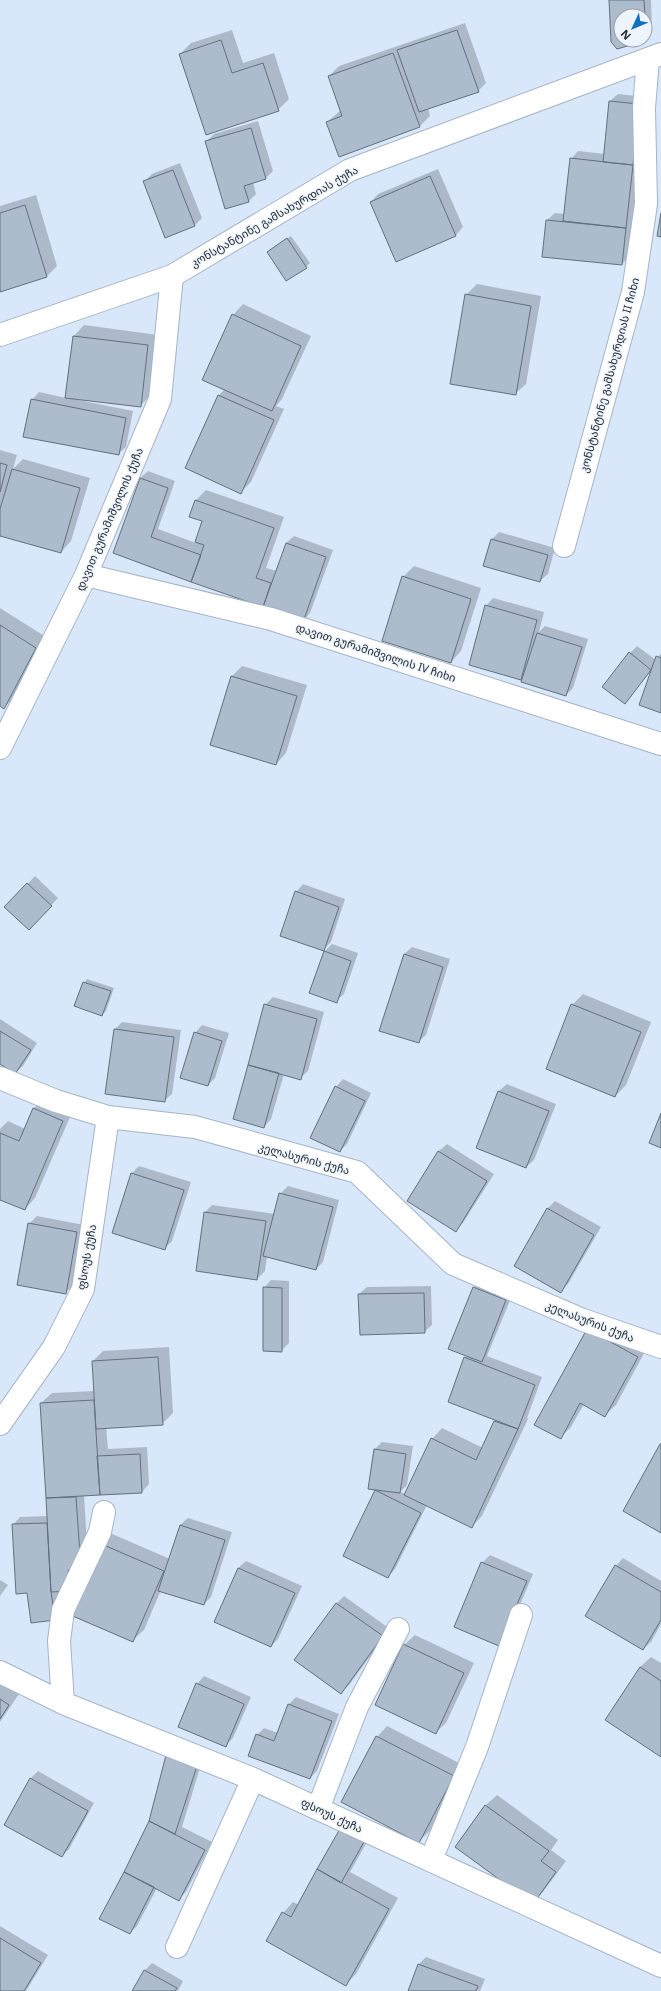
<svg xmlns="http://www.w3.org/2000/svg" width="661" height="1991" viewBox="0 0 661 1991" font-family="Georgia,'Noto Sans Georgian',serif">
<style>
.shadow{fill:#0003}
.building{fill:#acbccc;stroke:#62707f}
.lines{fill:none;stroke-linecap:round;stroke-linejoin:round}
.minor-casing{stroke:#a5b4c5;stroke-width:24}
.minor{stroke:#fff;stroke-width:22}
.labels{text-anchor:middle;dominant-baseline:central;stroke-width:3;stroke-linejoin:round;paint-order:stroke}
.street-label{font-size:11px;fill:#242a30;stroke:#eef4fb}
</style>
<rect width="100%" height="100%" fill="#d8e8fa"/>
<path class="shadow" d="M610,0H651L652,32L645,40V16H621V40H645L618,48Z
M465,23L486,83L478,91L428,108L430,116L420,126L339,155L327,122L341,110L329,76L339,66Z
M232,30L243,63L274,53L289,99L278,110L180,54L191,43Z
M618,94L646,97L629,257L622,264L544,256L547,220L555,213L565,214L571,159L578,151L605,154L610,101Z
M258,121L273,171L265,179L253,182L256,194L249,201L207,141L214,134Z
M180,163L202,218L195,225L144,182L152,174Z
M438,169L463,227L456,235L397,261L371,202L378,194Z
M36,195L57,266L47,276L0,291V206Z
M291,236L310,263L306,267L268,252Z
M477,284L541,296L526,384L515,394L466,295Z
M243,304L311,336L282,399L276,406L284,409L251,482L240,493L218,396L225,389L233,315Z
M84,325L158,335L151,395L140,406L73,398V399L133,411L126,447L118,454L32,400L39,392L66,398L74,336Z
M0,450L17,455L13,469L23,459L90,478L71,541L61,552L0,535Z
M148,471L175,481L158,529L196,543L203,521L190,516L196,500L206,490L284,517L266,568L277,571L286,543L294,536L333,550L310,613L303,621L114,552L140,478Z
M499,532L555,548L548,574L540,581L484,565L492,539Z
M414,566L481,588L461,651L451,662L403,577Z
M493,598L544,612L539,632L545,626L588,639L573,688L566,695L524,675L521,679L486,606Z
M0,608L46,637L14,697L4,708L0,705Z
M637,646L656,660L661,653V712L652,669L625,703L630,653Z
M242,666L307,685L286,753L276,764L232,676Z
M35,876L58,898L29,929L6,907Z
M303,884L345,899L331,942L323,950L296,892Z
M332,944L358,953L344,994L336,1001L324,952Z
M412,947L450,959L426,1035L418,1042L380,1030L404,954Z
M87,979L114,988L106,1011L102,1015L84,983Z
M583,994L651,1022L626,1085L615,1096L572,1005Z
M273,997L324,1012L308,1071L300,1078L284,1074L271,1119L264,1127L265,1005Z
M0,1019L37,1043L23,1066L15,1073L0,1063Z
M122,1022L181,1030L172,1094L164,1101L106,1093L115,1029Z
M202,1025L229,1033L215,1078L208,1085L195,1033Z
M343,1079L371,1093L347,1144L340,1151L336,1087Z
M507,1084L556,1104L534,1160L526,1167L477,1148L499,1091Z
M45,1098L73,1110L35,1198L25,1209L0,1198V1129L8,1121L25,1129L34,1108Z
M447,1144L494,1174L463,1223L455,1230L408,1200L439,1151Z
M139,1166L191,1182L172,1241L164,1249L132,1173Z
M288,1186L339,1200L323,1262L316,1269L267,1256L265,1271L257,1279L197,1270L205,1212L212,1205L275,1214L280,1194Z
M555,1201L601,1227L568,1284L561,1291L515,1265L548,1208Z
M37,1216L84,1225L73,1286L65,1293L29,1224Z
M271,1280L289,1281V1343L281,1351L264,1288Z
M481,1280L513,1293L487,1356L542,1377L527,1418L528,1419L482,1516L472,1526L427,1505L395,1569L388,1577L376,1491L378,1489L375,1449L382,1442L413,1446L407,1485L400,1492L406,1494L432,1439L442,1428L483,1448L497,1420L465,1358L467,1356L474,1288Z
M431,1286L432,1325L424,1332L359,1294L367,1287Z
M588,1329L648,1346L616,1405L605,1415L584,1404L571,1427L560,1438Z
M169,1347L173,1413L162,1424L106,1427L108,1449L147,1447L149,1484L142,1492L84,1495L88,1560L59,1591L62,1612L28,1592L13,1525L20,1517L48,1516L41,1403L52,1393L94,1391L93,1361L103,1351Z
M188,1518L232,1532L211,1597L204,1604L161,1590L144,1630L133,1640L70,1613L110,1533L170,1559L180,1525Z
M490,1555L533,1574L506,1638L482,1563Z
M623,1558L661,1581V1624L651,1642L643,1649L616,1566Z
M246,1561L302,1586L278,1639L271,1646L215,1621L238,1568Z
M0,1580L8,1585L0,1596Z
M344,1596L390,1629L349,1685L341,1692L296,1660L337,1603Z
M415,1635L474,1663L446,1723L435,1733L404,1645Z
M651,1657L661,1663V1756L640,1667Z
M204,1676L251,1697L233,1738L226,1745L197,1684Z
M0,1682L19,1694L0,1722Z
M296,1697L339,1714L317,1771L310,1778L257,1735L264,1728L278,1733L289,1704Z
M387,1726L463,1765L430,1831L419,1841L377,1737Z
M203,1758L182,1827L212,1842L186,1892L179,1899L157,1888L137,1926L130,1933L101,1918L150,1821Z
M38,1771L94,1803L69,1849L62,1856L30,1779Z
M497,1795L558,1840L551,1850L566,1861L543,1892L533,1903L456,1847L486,1805Z
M372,1833L350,1872L398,1898L356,1974L346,1984L283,1913L293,1902L299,1905Z
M0,1926L48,1955L26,1991H0Z
M426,1957L485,1979L480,1991H409L419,1964Z
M152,1963L183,1981L178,1991H133L145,1970Z"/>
<path class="building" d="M609,0H644L645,16H621V40H645V28V41L617,49L611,42Z
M457,30L479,92L419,112L397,50Z
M221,40L232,73L263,63L279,111L206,135L179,54Z
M393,53L420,127L339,157L326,122L342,116L328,76Z
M609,101L639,104L633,165L603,162Z
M251,128L266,179L244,186L249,202L225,209L205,141Z
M570,158L633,165L626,228L563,221Z
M173,170L195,226L165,238L143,181Z
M430,176L456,236L396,262L370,202Z
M25,205L47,277L0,292V213Z
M661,213V237L657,236Z
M546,220L626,228L622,265L542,257Z
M287,238L307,268L286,281L267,252Z
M465,294L531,306L516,395L450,384Z
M232,314L301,346L272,411L202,380Z
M73,336L148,345L141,407L65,398Z
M218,395L274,420L241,494L185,468Z
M31,399L126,418L119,455L23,437Z
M0,463L7,465L0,492Z
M12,469L80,488L61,553L0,536V509Z
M140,478L168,488L151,537L201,555L191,582L113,553Z
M195,500L274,528L256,578L271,583L263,607L191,582L204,545L195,542L202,521L189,517Z
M491,539L548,555L540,582L483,566Z
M286,543L326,557L303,622L263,607Z
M402,576L471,599L451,663L382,641Z
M485,605L537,620L521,680L469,665Z
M0,625L36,648L4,709L0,706Z
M537,633L582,647L566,696L521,682Z
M629,652L651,670L625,704L602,687Z
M656,656L661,658V713L639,705Z
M231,676L297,696L276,765L210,745Z
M27,883L52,906L29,930L4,907Z
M295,891L339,907L324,951L280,936Z
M324,951L351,961L337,1003L309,993Z
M404,954L443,967L419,1043L379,1031Z
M83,982L111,991L102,1016L74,1006Z
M264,1004L317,1019L301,1080L248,1065Z
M571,1004L641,1032L615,1097L546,1069Z
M114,1029L174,1037L165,1102L105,1094Z
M0,1031L31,1050L15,1074L0,1064Z
M194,1032L222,1041L208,1086L180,1078Z
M248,1065L279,1073L264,1128L233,1119Z
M335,1086L365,1101L340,1152L310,1138Z
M498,1091L549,1111L526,1168L476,1148Z
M33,1108L63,1121L25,1210L0,1200V1133L19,1141Z
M661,1113V1148L649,1143Z
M438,1151L487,1181L456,1232L407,1201Z
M131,1173L184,1190L165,1250L112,1233Z
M279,1193L333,1207L316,1270L263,1256Z
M547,1208L594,1235L561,1293L514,1266Z
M204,1212L266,1221L257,1280L196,1271Z
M28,1223L77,1232L66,1294L17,1285Z
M263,1287L282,1288V1352L263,1351Z
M473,1287L506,1300L482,1362L448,1349Z
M424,1293L425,1333L360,1335L358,1294Z
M587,1329L638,1357L605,1417L580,1403L561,1439L534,1425Z
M158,1357L163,1425L96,1429L92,1361Z
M464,1357L535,1385L518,1429L448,1402Z
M94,1400L100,1495L46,1498L40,1403Z
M494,1421L518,1429L472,1528L404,1495L431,1438L476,1460Z
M660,1444H661V1533L623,1511Z
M374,1449L406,1454L400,1493L368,1489Z
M140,1454L142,1493L100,1495L97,1456Z
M375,1490L421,1513L388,1578L343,1556Z
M76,1497L81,1569L68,1570L69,1591L51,1592L46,1498Z
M47,1523L51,1592L55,1620L31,1623L27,1593L16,1594L12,1524Z
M180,1525L225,1540L204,1605L158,1591Z
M99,1543L164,1571L133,1642L68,1614Z
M481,1562L527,1581L499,1646L454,1627Z
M615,1565L661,1592V1620L643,1650L585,1616Z
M238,1568L295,1593L271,1647L214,1622Z
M336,1603L383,1636L341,1694L294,1660Z
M403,1644L464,1673L436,1734L375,1705Z
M640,1667L661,1681V1757L605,1720Z
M196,1683L244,1704L226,1747L178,1727Z
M0,1699L9,1705L0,1719Z
M288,1704L332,1721L310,1779L248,1756L256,1734L274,1741Z
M376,1736L454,1776L419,1843L341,1802Z
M166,1755L197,1766L175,1834L149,1821Z
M30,1778L88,1811L62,1857L4,1825Z
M485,1805L549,1851L541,1861L556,1872L533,1904L455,1847Z
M149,1821L205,1850L179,1901L124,1872Z
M341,1827L365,1840L341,1883L317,1869Z
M317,1869L389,1909L346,1986L266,1941L282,1912L291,1917Z
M124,1872L154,1887L130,1934L99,1919Z
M0,1938L41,1963L24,1991H0Z
M418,1964L478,1986L476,1991H408Z
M144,1970L177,1988L175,1991H132Z"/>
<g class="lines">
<g class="minor-casing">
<path id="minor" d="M0,335L172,276L350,170L661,54
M564,546L633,292L646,204L644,108L648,59
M86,575L271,619L661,744
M0,748L86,575L160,399L172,276
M0,1078L56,1101L108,1117L195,1127L357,1172L453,1264L583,1320L661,1347
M0,1424L54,1347L83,1289L108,1117
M0,1672L63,1703L253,1779L661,1966
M63,1703L59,1641L63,1610L100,1532L104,1512
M318,1809L357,1707L398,1629
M431,1860L477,1747L521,1615
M177,1947L253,1779"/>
</g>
<use href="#minor" class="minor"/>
</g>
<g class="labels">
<g class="street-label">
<text transform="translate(274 216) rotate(-30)">კონსტანტინე გამსახურდიას ქუჩა</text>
<text transform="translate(609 375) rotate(-75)">კონსტანტინე გამსახურდიას II ჩიხი</text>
<text transform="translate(109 519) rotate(-67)">დავით გურამიშვილის ქუჩა</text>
<text transform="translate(376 652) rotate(18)">დავით გურამიშვილის IV ჩიხი</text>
<text transform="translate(304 1158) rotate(15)">კელასურის ქუჩა</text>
<text transform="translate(86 1257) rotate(-80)">ფსოუს ქუჩა</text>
<text transform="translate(590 1321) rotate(21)">კელასურის ქუჩა</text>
<text transform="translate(332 1815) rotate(25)">ფსოუს ქუჩა</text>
</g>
</g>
<g transform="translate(633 28) rotate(226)"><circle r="19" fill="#eef4fb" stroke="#9da3aa"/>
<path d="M0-3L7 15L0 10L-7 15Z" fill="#1171be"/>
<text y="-6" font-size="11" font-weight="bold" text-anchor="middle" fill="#242a30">N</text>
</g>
</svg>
